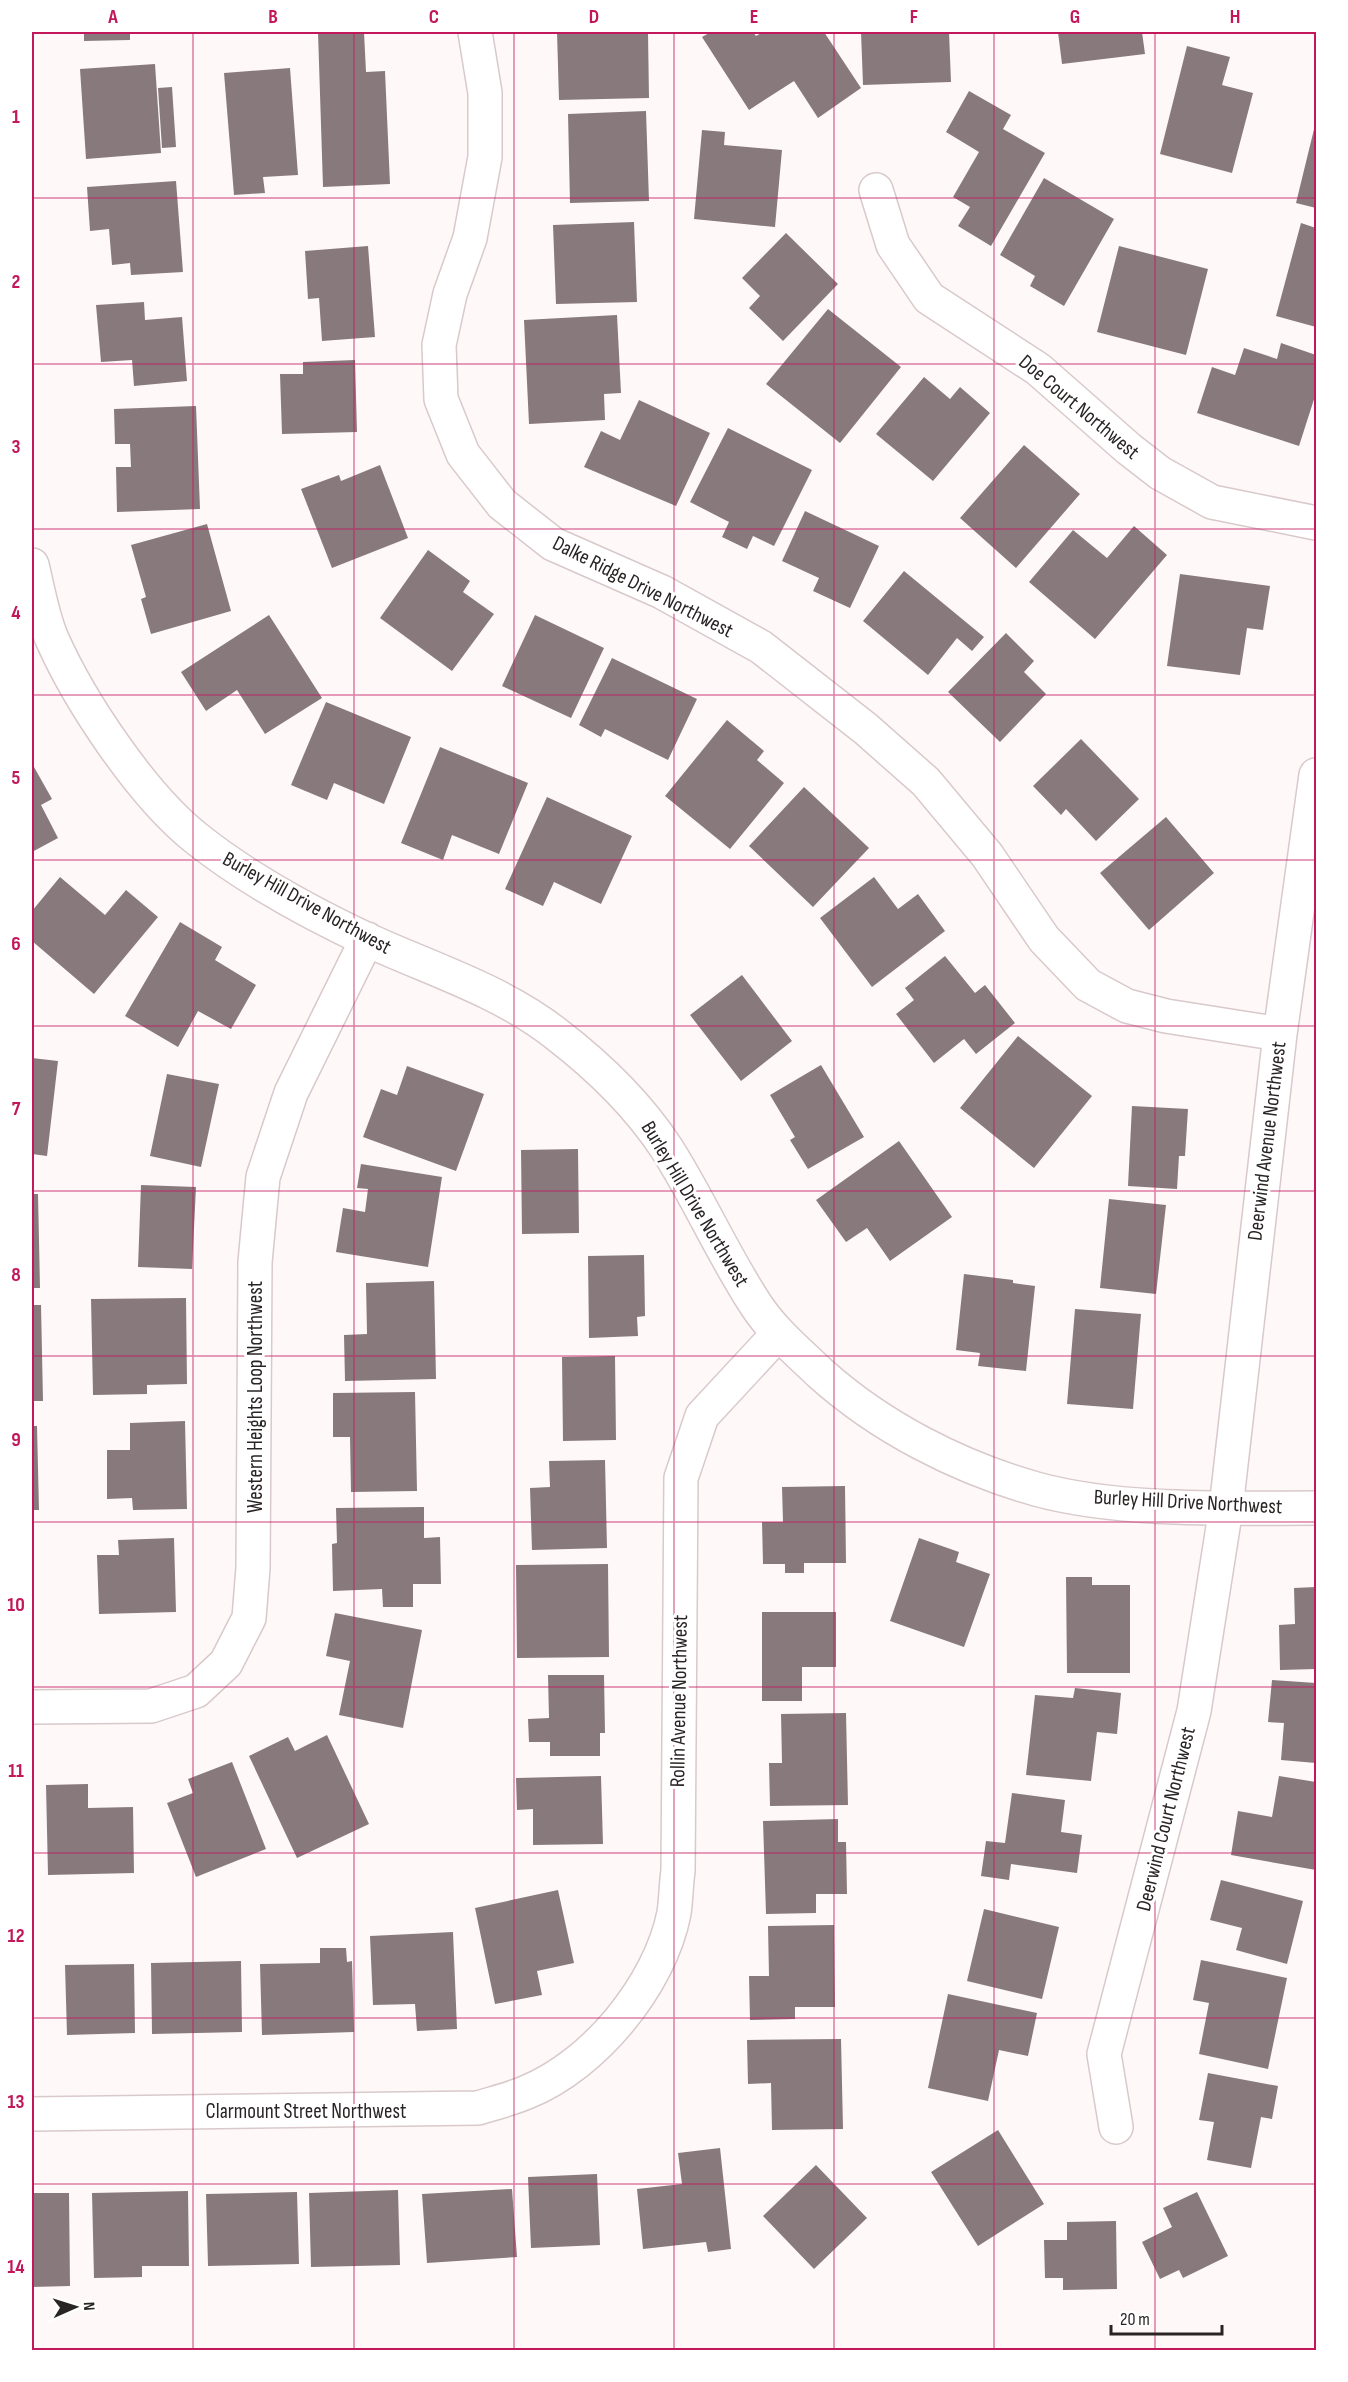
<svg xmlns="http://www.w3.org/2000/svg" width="1348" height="2382" viewBox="0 0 1348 2382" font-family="'Sofia Sans Condensed',sans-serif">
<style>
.building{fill:#887a7c}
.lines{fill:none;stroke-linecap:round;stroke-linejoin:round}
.minor-casing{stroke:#d9c9cb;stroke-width:36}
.minor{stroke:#fff;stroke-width:33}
.grid{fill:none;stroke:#c2185b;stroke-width:1.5;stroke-opacity:0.55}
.labels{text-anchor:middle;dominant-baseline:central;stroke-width:6;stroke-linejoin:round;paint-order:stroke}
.street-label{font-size:21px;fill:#2a2525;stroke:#fff}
.neatline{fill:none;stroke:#c2185b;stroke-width:2}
.grid-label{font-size:20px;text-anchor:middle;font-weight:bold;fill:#c2185b}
</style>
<rect width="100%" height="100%" fill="#fef8f9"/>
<path class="building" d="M84,32H130V40L84,41Z
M318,32H364L366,72L385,71L390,184L323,187Z
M557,32H648L649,98L559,100Z
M711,32H753L756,36L763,32H824L861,88L818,118L794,81L749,110L702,37Z
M861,32H949L951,82L863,85Z
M1058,32H1142L1145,54L1062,64Z
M1187,46L1230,57L1222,85L1253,93L1232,173L1160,154Z
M155,64L161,153L86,159L80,69Z
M290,68L298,175L263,177L265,193L234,195L224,73Z
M172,87L176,147L162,148L158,88Z
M969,91L1011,115L1003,129L1045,153L991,246L958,226L970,207L953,197L979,152L946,132Z
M646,111L649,201L570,203L568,114Z
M1316,121V208L1296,203Z
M702,130L725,132L724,145L782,150L775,227L694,219Z
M1044,178L1114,219L1064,306L1030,286L1035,276L1000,255Z
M176,181L183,272L131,275L130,263L112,265L109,229L90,231L87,187Z
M634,222L637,302L556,304L553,225Z
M1301,223L1316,228V327L1276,316Z
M786,233L838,284L783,341L749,308L760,296L742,278Z
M368,246L375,337L322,341L319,298L308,299L305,251Z
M1119,246L1208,269L1186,355L1097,332Z
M144,302L145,320L182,317L187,381L134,386L132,360L101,362L96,305Z
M828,309L901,367L840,443L766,384Z
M617,315L621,393L604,394L605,420L529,424L524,320Z
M1281,343L1316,355V393L1299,446L1197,413L1212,367L1235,375L1244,348L1277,359Z
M355,360L357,432L282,434L280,374H303V362Z
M924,377L950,399L960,387L990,413L933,481L876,434Z
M639,400L710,433L676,506L584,467L601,431L620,440Z
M196,406L200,509L117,512L116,467H131L130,444H115L114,409Z
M728,428L812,470L774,546L753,536L747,549L722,537L729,522L690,502Z
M1024,445L1080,494L1016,568L960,518Z
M380,465L408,538L332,568L301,489L339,475L341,481Z
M805,511L879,546L850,608L813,591L819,578L782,561Z
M207,524L231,611L151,634L141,599L146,597L131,545Z
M1134,526L1167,555L1095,639L1029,582L1073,530L1107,558Z
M428,550L470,581L463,592L494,614L452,671L380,618Z
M904,571L984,637L972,651L957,638L928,675L863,621Z
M1180,574L1270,586L1263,630L1247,628L1240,675L1167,666Z
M269,615L322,698L265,734L237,690L206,711L181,672Z
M535,615L604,648L571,718L502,686Z
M1006,633L1034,661L1024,672L1046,694L1000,742L948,692Z
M612,658L697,699L668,760L605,729L601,737L579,725Z
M326,702L411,737L384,804L334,783L327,800L291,785Z
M727,720L764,751L757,760L784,783L730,849L665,796Z
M1081,739L1139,799L1096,841L1066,809L1061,815L1033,786Z
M440,747L528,783L499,854L452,835L443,860L401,843Z
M34,767L52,799L41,805L58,838L32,852V768Z
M804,787L869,848L813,907L749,846Z
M547,797L632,836L601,904L554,882L543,906L505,889Z
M1166,817L1214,873L1149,930L1100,873Z
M60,877L105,915L126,890L158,917L94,994L32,941V911Z
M874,877L898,909L918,894L945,931L872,987L820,918Z
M180,922L222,947L215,960L256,985L231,1029L198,1011L178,1047L125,1016Z
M945,956L975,993L985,985L1015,1023L976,1054L964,1039L934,1063L896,1014L914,1000L905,988Z
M742,975L792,1041L741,1081L690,1015Z
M1018,1036L1092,1096L1034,1168L960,1108Z
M32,1058L58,1061L47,1156L32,1154Z
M821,1065L864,1137L808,1169L790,1140L795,1137L770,1095Z
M407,1066L484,1094L456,1171L363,1137L381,1089L397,1095Z
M167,1074L219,1084L201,1167L150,1156Z
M1132,1106L1188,1109L1185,1156H1179L1177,1189L1128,1186Z
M899,1141L952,1217L890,1261L867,1228L846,1242L816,1200Z
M578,1149L579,1233L522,1234L521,1150Z
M361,1164L442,1177L428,1267L336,1252L343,1208L365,1212L368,1189L357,1188Z
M141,1185L196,1187L192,1269L138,1267Z
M32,1194H38L40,1288H32Z
M1109,1199L1166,1205L1156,1294L1100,1288Z
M644,1255L645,1316L637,1317L638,1336L589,1338L588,1256Z
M964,1274L1013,1280V1283L1035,1286L1026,1371L978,1366L980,1353L956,1350Z
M434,1281L436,1379L345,1381L344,1335L367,1334L366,1283Z
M186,1298L187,1384L147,1385V1394L93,1395L91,1299Z
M32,1305H41L43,1401H32Z
M1075,1309L1141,1314L1133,1409L1067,1404Z
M615,1356L616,1440L563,1441L562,1357Z
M415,1392L417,1491L351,1492L350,1437H333V1393Z
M185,1421L187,1509L133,1510L132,1498L107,1499V1450H130V1423Z
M32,1426H37L39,1510H32Z
M605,1460L607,1548L532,1550L530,1488L550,1487L549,1461Z
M845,1486L846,1563H804V1573H785V1564H763L762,1522H783L782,1487Z
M424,1507V1538L440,1537L441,1584H413V1607H383L382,1589L333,1591L332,1544L337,1543L336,1508Z
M174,1538L176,1612L99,1614L97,1555H119L118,1540Z
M919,1538L959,1552L956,1562L990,1574L964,1647L890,1621Z
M608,1564L609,1657L517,1658L516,1565Z
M1066,1577H1092V1585H1130V1673H1067Z
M1316,1587V1669L1280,1670L1279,1625L1295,1624L1294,1588Z
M762,1612H836V1667H802V1701H762Z
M335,1613L422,1630L403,1728L339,1715L350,1661L326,1656Z
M548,1675H604L605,1733H600V1756H550V1742H529L528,1719L549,1718Z
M1272,1680L1316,1683V1763L1281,1760L1284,1723L1268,1722Z
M1075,1688L1121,1693L1117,1734L1097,1732L1091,1781L1026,1775L1035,1695L1073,1698Z
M846,1713L848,1805L770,1806L769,1763H782L781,1714Z
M327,1735L369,1824L297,1858L249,1756L288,1737L295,1751Z
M232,1762L266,1849L196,1877L167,1803L193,1793L188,1779Z
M601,1776L603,1844L533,1845V1809L517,1810L516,1778Z
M1279,1776L1316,1782V1870L1231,1855L1238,1811L1272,1817Z
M88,1784V1808L133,1807L134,1873L48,1875L46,1785Z
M1012,1793L1065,1800L1061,1832L1082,1835L1077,1873L1011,1864L1009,1880L981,1876L986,1841L1005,1843Z
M838,1819V1842H846L847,1894H816V1913L766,1914L763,1821Z
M1221,1880L1303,1901L1287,1964L1236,1950L1242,1928L1210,1920Z
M558,1890L574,1963L537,1971L542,1995L495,2004L475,1908Z
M984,1909L1059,1927L1042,1999L967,1981Z
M834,1925L835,2007H795V2019L750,2020L749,1976H769L768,1926Z
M453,1932L457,2029L417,2031L415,2004L373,2005L370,1936Z
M320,1948H346L347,1962L352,1961L354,2032L262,2035L260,1964L320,1963Z
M1201,1960L1287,1978L1268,2069L1199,2054L1209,2003L1193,2000Z
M241,1961L242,2032L152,2034L151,1963Z
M134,1964L135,2033L67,2035L65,1965Z
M948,1994L1037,2013L1028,2056L999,2050L988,2101L928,2088Z
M841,2039L843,2129L772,2130L771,2083L748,2084L747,2040Z
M1208,2073L1278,2086L1272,2119L1261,2117L1251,2168L1207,2160L1214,2122L1199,2120Z
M998,2130L1044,2204L978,2246L931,2172Z
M720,2148L731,2249L708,2252L706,2242L643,2249L637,2189L682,2184L678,2153Z
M816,2165L867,2218L814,2269L763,2216Z
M597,2174L600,2245L531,2248L528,2177Z
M512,2189L517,2257L427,2263L422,2194Z
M398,2190L400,2265L311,2267L309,2193Z
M188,2191L189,2266H142V2277L94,2278L92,2193Z
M297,2192L299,2264L208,2266L206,2194Z
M1197,2192L1228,2256L1183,2278L1179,2270L1160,2279L1142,2242L1172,2227L1163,2208Z
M32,2193H69L70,2286L32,2287Z
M1116,2221L1117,2289L1063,2290V2278H1045L1044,2240H1067V2222Z"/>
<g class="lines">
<g class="minor-casing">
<path id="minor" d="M475,32L485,93V157L470,238L450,294L439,345L441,399L463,454L502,504L553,544L662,592L761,647L866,729L926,782L987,855L1044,939L1088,985L1127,1006L1166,1016L1280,1034
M876,190L893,245L929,298L1038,369L1129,449L1160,473L1212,502L1316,523
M32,565C38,589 42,616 52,639C80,702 142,795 196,838C246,878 314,915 372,942C434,970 501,991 555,1033C598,1066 637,1103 667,1149C699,1199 723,1255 756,1305C773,1331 797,1351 820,1373C880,1427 958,1467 1036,1489C1119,1512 1230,1508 1316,1508
M32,1707L151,1706L196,1691L226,1663L249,1618L253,1568L255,1262L263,1177L291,1093L367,939
M32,2114L478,2108C494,2103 511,2099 527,2092C594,2065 660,1985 674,1913C676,1900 676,1885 678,1871L681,1478L702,1416L778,1334
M1116,2127L1104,2054L1194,1711L1226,1508L1280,1034L1316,775"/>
</g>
<use href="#minor" class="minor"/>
</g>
<path class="grid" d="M193,32V2350M354,32V2350M514,32V2350M674,32V2350M834,32V2350M994,32V2350M1155,32V2350M32,198H1316M32,364H1316M32,529H1316M32,695H1316M32,860H1316M32,1026H1316M32,1191H1316M32,1356H1316M32,1522H1316M32,1687H1316M32,1853H1316M32,2018H1316M32,2184H1316"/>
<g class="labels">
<g class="street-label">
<text transform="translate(1079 407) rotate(40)">Doe Court Northwest</text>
<text transform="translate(643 587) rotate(27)">Dalke Ridge Drive Northwest</text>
<text transform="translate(307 903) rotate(29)">Burley Hill Drive Northwest</text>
<text transform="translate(1267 1141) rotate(-83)">Deerwind Avenue Northwest</text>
<text transform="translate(695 1204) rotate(59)">Burley Hill Drive Northwest</text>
<text transform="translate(255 1397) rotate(-90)">Western Heights Loop Northwest</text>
<text transform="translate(1188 1502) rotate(3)">Burley Hill Drive Northwest</text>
<text transform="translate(679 1701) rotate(-89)">Rollin Avenue Northwest</text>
<text transform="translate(1166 1819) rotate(-76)">Deerwind Court Northwest</text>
<text x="306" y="2111">Clarmount Street Northwest</text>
</g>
</g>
<rect width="1348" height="2382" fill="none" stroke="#ffffff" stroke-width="66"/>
<g transform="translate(75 2307) rotate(87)" stroke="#ffffff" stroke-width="4.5" paint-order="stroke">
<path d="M0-4.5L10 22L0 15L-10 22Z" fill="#2a2525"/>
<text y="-9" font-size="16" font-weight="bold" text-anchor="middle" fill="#2a2525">N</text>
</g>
<path d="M1111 2325v9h111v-9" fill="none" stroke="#2a2525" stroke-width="3"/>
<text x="1120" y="2325" font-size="18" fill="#2a2525" stroke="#ffffff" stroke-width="4.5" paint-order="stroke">20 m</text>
<rect x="33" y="33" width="1282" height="2316" class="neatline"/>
<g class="grid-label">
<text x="113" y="23">A</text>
<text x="273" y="23">B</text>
<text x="434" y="23">C</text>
<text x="594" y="23">D</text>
<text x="754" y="23">E</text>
<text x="914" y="23">F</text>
<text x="1075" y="23">G</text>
<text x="1235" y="23">H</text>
<text x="16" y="123">1</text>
<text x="16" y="288">2</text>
<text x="16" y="453">3</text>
<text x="16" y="619">4</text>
<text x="16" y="784">5</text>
<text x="16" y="950">6</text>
<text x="16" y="1115">7</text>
<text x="16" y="1281">8</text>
<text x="16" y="1446">9</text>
<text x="16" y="1611">10</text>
<text x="16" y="1777">11</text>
<text x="16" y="1942">12</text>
<text x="16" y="2108">13</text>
<text x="16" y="2273">14</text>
</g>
</svg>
